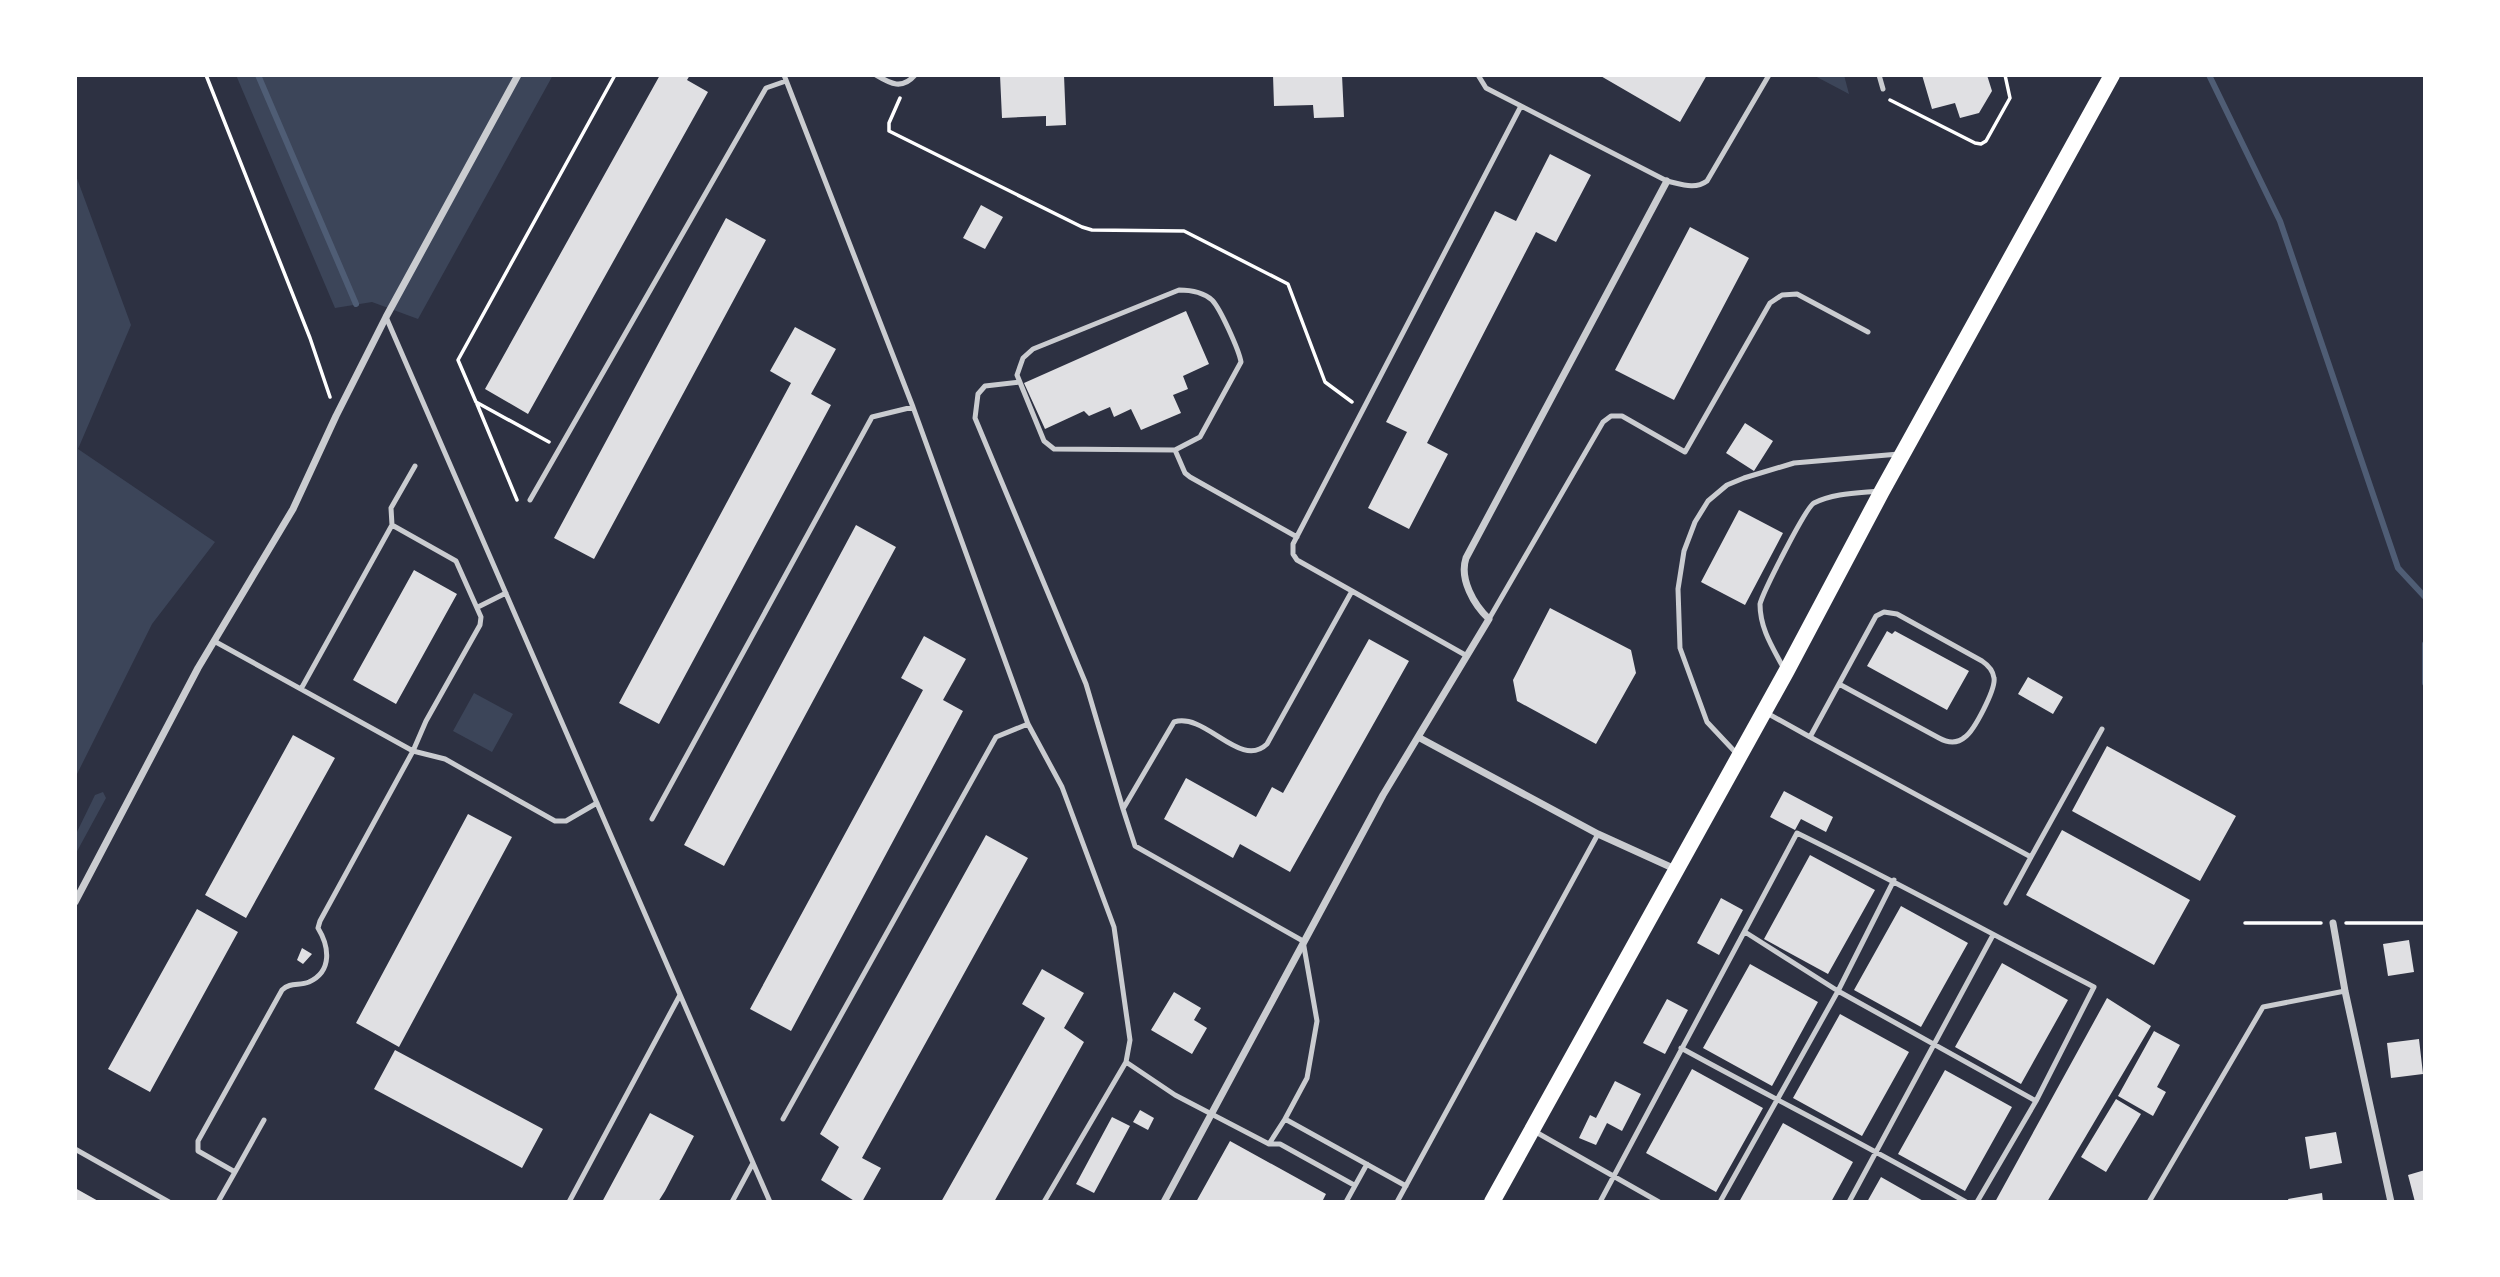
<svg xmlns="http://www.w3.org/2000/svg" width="2500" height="1277" viewBox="0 0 2500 1277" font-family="Raleway,sans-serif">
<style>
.green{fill:#3c4559}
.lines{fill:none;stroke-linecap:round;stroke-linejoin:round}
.stream{stroke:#4f5d75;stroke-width:6}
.building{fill:#e0e0e3}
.path{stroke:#fff;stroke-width:3.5}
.service{stroke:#caccd0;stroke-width:5}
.minor{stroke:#caccd0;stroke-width:7}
.primary{stroke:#fff;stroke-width:16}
</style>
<rect width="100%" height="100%" fill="#2d3142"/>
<path class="green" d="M236,75H553L418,319L372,302L335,308Z
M1813,75H1844L1849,94Z
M75,173L131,325L78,449L215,542L152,624L75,778Z
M474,693L513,714L492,752L453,731Z
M103,792L106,798L75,855V836L95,795Z"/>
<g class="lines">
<path class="stream" d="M258,75L356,304
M2209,75L2280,221L2398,568L2425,597
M2425,644V683"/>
</g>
<path class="building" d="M660,75H690L687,80L708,92L528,414L485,389Z
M1000,75H1064L1066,125L1046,126V116L1002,118Z
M1273,75H1342L1344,117L1314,118L1313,105L1274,106Z
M1599,75H1707L1680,122Z
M1922,75H1987L1992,91L1979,113L1960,118L1955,103L1932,109Z
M1550,154L1591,175L1556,242L1536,232L1427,443L1448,454L1409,529L1368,508L1407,432L1386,422L1495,211L1516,221Z
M981,205L1003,217L985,249L963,238Z
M726,218L766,240L594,559L554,538Z
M1690,227L1749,258L1674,400L1615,370Z
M1186,311L1209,364L1183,376L1188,389L1173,395L1181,413L1141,430L1131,409L1114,417L1110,407L1089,416L1084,411L1045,429L1024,383Z
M795,327L836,349L811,394L831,405L659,724L619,703L791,383L770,371Z
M1745,423L1773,441L1754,471L1726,453Z
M1739,510L1783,533L1745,605L1701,582Z
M856,525L896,547L724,866L684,845Z
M414,570L457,594L396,704L353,680Z
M1550,608L1631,650L1636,673L1596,744L1517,701L1513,680Z
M1887,631L1892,634L1895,631L1969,671L1947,710L1867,666Z
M924,636L966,659L943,700L963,711L791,1031L750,1009L923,690L901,678Z
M1369,639L1409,661L1290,872L1240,844L1233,858L1164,819L1186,778L1256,817L1272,787L1283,793Z
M2028,677L2063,697L2053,714L2018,694Z
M293,735L335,758L246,918L205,895Z
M2107,746L2236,816L2200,881L2072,811Z
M1784,791L1833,817L1826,832L1801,819L1795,830L1770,817Z
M468,814L512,837L399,1047L356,1023Z
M2062,830L2190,900L2154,965L2026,895Z
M986,835L1028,858L862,1158L881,1168L862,1202H856L821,1180L839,1147L820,1134Z
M1810,855L1875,890L1828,974L1764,939Z
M1721,898L1743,910L1719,955L1697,943Z
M1901,906L1968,943L1921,1027L1854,990Z
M197,909L238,932L150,1092L108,1069Z
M2409,940L2414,972L2388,976L2383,944Z
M302,948L312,954L303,964L297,960Z
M2002,963L2068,1000L2021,1084L1955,1047Z
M1750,964L1818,1002L1772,1086L1703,1048Z
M1042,969L1084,993L1064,1028L1084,1042L994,1202H941L1045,1018L1022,1004Z
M1174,992L1201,1008L1194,1020L1207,1028L1192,1054L1151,1030Z
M2107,998L2151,1026L2047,1202H1995Z
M1667,999L1688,1010L1665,1054L1643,1043Z
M1840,1014L1909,1052L1862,1136L1793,1098Z
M2154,1031L2180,1045L2157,1087L2166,1092L2153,1116L2118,1096Z
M2419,1039L2423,1074L2391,1078L2387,1043Z
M395,1050L543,1129L522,1168L374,1089Z
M1692,1069L1763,1108L1716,1192L1646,1153Z
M1945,1070L2012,1107L1965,1191L1898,1154Z
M1615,1081L1641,1094L1622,1131L1607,1123L1596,1145L1579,1138L1590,1115L1596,1118Z
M2116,1099L2141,1114L2106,1172L2081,1157Z
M1140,1110L1154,1118L1148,1130L1133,1122Z
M650,1113L694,1136L665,1191L658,1202H602Z
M1112,1117L1130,1126L1094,1193L1076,1184Z
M1783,1123L1853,1162L1831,1202H1739Z
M2336,1132L2342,1163L2310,1169L2305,1137Z
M1230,1141L1326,1194L1322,1202H1196Z
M2425,1170V1202H2415L2408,1175Z
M1881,1177L1925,1202H1867Z
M75,1188L100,1202H75Z
M2322,1193L2323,1202H2289L2288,1199Z"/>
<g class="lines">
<path class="path" d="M206,75L310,338L330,397
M900,98L889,123V131L1082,227L1092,230L1184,231L1288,284L1325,382L1352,402
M1890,100L1975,143L1981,144L1986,141L2010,98L2005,75
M477,404L517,500
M549,442L476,402L458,360L615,75
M2245,923H2321
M2346,923H2425"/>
<path class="service" d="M784,75L913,407L1028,724L1062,787L1114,927L1130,1040L1126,1062L1044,1202
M876,75C891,84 902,90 915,75
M1478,75L1486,88L1667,181C1681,184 1695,190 1707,181L1769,75
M1879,75L1883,89
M386,317L770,1202
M1020,382L985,386L978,394L975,418L1086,684L1123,809
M1175,450L1200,437L1241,362C1239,350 1220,308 1212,300C1203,292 1191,290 1179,290L1033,349L1023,358L1017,375L1044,441L1054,449L1175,450L1185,473L1190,477L1297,537
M530,500L766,88L786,81
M392,525L391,508L415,466
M1352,591L1297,560L1293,554V544L1521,106
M478,607L506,593
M1489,619L1603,422L1611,416H1622L1685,452L1770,303L1782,295L1797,294L1868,332
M214,641L413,751L320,921L318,928C329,946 333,971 309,982C299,986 290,982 282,990L198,1141V1151L235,1172L218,1202
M1784,669C1773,648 1760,629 1760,604C1763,592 1806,507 1814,503C1833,493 1858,493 1879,491
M301,689L392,525L456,561L481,617L480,625L426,721L413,751L445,759L555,821H566L597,803
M1765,712L1810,737L1876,616L1884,612L1897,614L1982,661C1988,665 1993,670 1994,678C1996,689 1974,731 1965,737C1957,744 1948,743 1939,738L1839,684
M1810,737L2031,857L2102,729
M1737,754L1707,722L1680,648L1678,589L1684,551L1695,522L1708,501L1727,485L1744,478L1794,463L1899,454
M652,819L872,417L913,407
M2006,903L2031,857
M1745,932L1838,991L2036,1101
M1681,1048C1776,1100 1872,1148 1966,1202
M1126,1062L1175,1095L1269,1144L1285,1119L1406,1186
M783,1119L996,737L1028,724
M1285,1119L1307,1078L1317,1021L1303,941L1135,846L1123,809L1174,722C1206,712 1240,770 1267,744L1352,591L1467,656
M1534,1131L1659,1202
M1269,1144H1280L1354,1185
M75,1149L169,1202
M235,1172L264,1120
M569,1202L680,995
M732,1202L753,1163
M1346,1202L1367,1164
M1397,1202L1598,834
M1600,1202L1797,833C1897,882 1995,936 2094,987L2036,1101L1977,1202
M1720,1202L1838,991L1894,880
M1849,1202L1993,935
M2149,1202L2263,1007L2345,991"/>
<path class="minor" d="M1418,737L1598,834L1675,869
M75,902L198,668L293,509L336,416L386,317L518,75
M2333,923L2345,991L2391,1202
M1164,1202L1383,795L1489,619C1474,605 1459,579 1466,558L1667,181"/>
<path class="primary" d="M1492,1202L1786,672L1882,491L2112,75"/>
</g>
<rect width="2500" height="1277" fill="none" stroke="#ffffff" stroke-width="154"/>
</svg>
